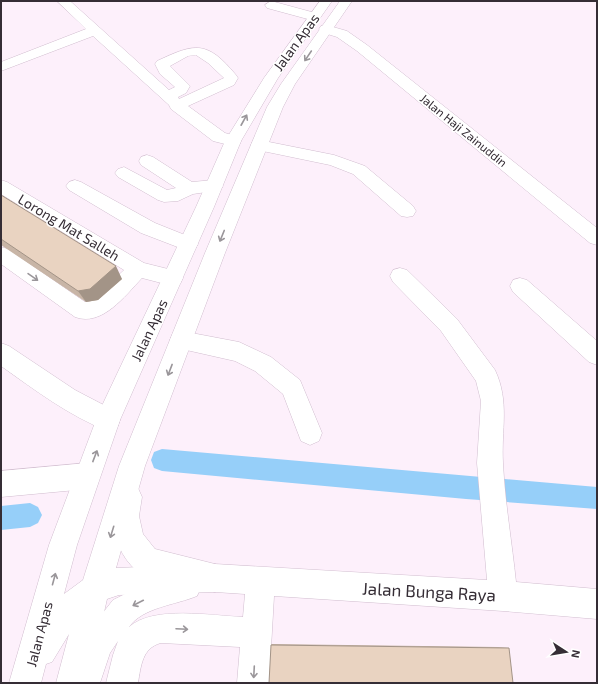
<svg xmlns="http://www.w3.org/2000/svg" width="598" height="684" viewBox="0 0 598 684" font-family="'Exo 2',sans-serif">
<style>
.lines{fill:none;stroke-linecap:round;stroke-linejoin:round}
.canal{fill:#96cff9;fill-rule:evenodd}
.minor-casing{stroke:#d1bdcf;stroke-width:1}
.highway-casing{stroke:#d1bdcf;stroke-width:1}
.minor{fill:#fff;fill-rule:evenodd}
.highway{fill:#fff;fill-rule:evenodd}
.wall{fill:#c8b5a6}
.shaded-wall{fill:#a39487}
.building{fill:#e9d3c1;stroke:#a39487}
.oneway{stroke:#9a969a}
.labels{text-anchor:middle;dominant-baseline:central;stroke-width:3;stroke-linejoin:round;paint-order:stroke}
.far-street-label{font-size:12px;fill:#352d35;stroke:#fff}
.street-label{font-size:14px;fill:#352d35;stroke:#fff}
.near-street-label{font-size:17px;fill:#352d35;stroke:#fff}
</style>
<rect width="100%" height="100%" fill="#fdf0fb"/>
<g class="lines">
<path class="canal" d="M162,449L597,487V509L466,499L162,471L154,468L151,460L154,452Z
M30,503L38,507L42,515L38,523L30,527L1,530V506Z"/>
<g class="minor-casing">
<path id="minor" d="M57,1H70L169,90L175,87L160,74L155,64L157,61C195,43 207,40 236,75L238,78L234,85L188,106L225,133L239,137L241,141L239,145L233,146L213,141L171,109L169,105L93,36L1,71V62L86,29ZM196,55L208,63L224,78L179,99L178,97L186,93L190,86L170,66L188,56Z
M271,1L319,14L321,17L315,21L267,8L265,5Z
M326,25L347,31L367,45L597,228V245L590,243L357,51L337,37L321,32L319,29L321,26Z
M259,140L334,155L365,166L413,206L416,211L413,216L407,217L401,216L353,174L330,165L253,149L251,145L253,141Z
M147,155L153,157L192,182L214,180L220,182L223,186L220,190L193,194L178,201L164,202L158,200L118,177L115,173L118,169L124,167L167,190L176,188L141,165L139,161L141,157Z
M1,180L7,182L144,263L180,272L183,278L180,284L173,286L142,278C125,296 102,327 75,317L1,264V247L8,249L85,302L91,301L124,270L1,194Z
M75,180L81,182L155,223L195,239L198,244L195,249L188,251L141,233L69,190L66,186L69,182Z
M400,268L407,270L457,319L495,370C510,402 501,430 503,463C505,503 512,543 516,582L597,589V619L503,611L274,596L269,683H237L240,647L161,643C142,648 141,666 138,683H106L113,655L118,641L110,653L100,683H68L87,633L113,600L143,585L160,578C153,577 143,575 137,571C113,551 108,515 120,488L129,484L138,488L142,497L139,516L143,534L155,549L215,564L487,580L477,463L481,401L476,381L441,331L393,282L390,276L393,270ZM200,589L215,592L245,594L243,617C212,616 154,605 129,627C143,607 176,605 197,596Z
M520,278L527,280L597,341V365L589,362L513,292L510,286L513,280Z
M181,331L239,342L271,357L300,380L322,433L319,441L310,445L301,441L283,394L255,371L235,361L173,347L170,340L173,333Z
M1,343L9,346L75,390L117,412L120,420L117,428L108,431C69,416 35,390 1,366Z
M87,463L96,467L100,476L96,485L87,489L1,497V471Z"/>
</g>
<g class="highway-casing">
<path id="highway" d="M320,1H332L278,78L241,141L214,207L120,420L77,545L64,594L83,580L119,466L205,253L267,107L281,84L340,1H352L295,84L283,107L225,253L145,466L116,568L215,564L225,568L229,578L225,588L215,592L119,595L107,599L88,683H56L69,634L52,662L46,664L41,683H9L49,545L99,412L196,207L225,141L264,78Z"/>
</g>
<use href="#minor" class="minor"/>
<use href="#highway" class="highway"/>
</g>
<path class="wall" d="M1,195L122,279L98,300L86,302L1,245Z
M272,644L498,647L509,648L271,645Z"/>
<path class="shaded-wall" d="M116,266L122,279L98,300L86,302L78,291Z"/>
<path class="building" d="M1,195L116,266L90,289L78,291L1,239Z
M271,645L509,648L513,683H269Z"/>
<defs><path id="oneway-shaft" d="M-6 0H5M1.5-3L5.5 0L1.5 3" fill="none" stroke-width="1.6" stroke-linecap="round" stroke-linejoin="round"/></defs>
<g class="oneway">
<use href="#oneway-shaft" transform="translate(308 56) rotate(124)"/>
<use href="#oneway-shaft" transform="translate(244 120) rotate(-61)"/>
<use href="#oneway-shaft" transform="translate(222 236) rotate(112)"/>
<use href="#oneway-shaft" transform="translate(33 277) rotate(35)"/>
<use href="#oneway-shaft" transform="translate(170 370) rotate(111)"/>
<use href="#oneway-shaft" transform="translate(95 456) rotate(-69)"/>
<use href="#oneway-shaft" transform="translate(112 532) rotate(107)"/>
<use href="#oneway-shaft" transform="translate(54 579) rotate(-75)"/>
<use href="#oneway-shaft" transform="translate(138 603) rotate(153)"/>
<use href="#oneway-shaft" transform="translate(182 629) rotate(3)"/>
<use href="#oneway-shaft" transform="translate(254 672) rotate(93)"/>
</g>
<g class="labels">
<g class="far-street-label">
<text transform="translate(464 130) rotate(39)">Jalan Haji Zainuddin</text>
</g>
<g class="street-label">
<text transform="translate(296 42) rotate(-54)">Jalan Apas</text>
<text transform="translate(69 227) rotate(31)">Lorong Mat Salleh</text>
<text transform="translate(149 330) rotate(-65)">Jalan Apas</text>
<text transform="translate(39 634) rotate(-75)">Jalan Apas</text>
</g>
<g class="near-street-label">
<text transform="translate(429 591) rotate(3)">Jalan Bunga Raya</text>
</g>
</g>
<rect width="598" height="684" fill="none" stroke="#352d35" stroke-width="4"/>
<g transform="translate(566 652) rotate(102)" stroke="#ffffff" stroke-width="3" paint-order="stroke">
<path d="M0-3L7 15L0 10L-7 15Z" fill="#352d35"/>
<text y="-6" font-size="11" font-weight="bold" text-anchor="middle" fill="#352d35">N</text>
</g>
</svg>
